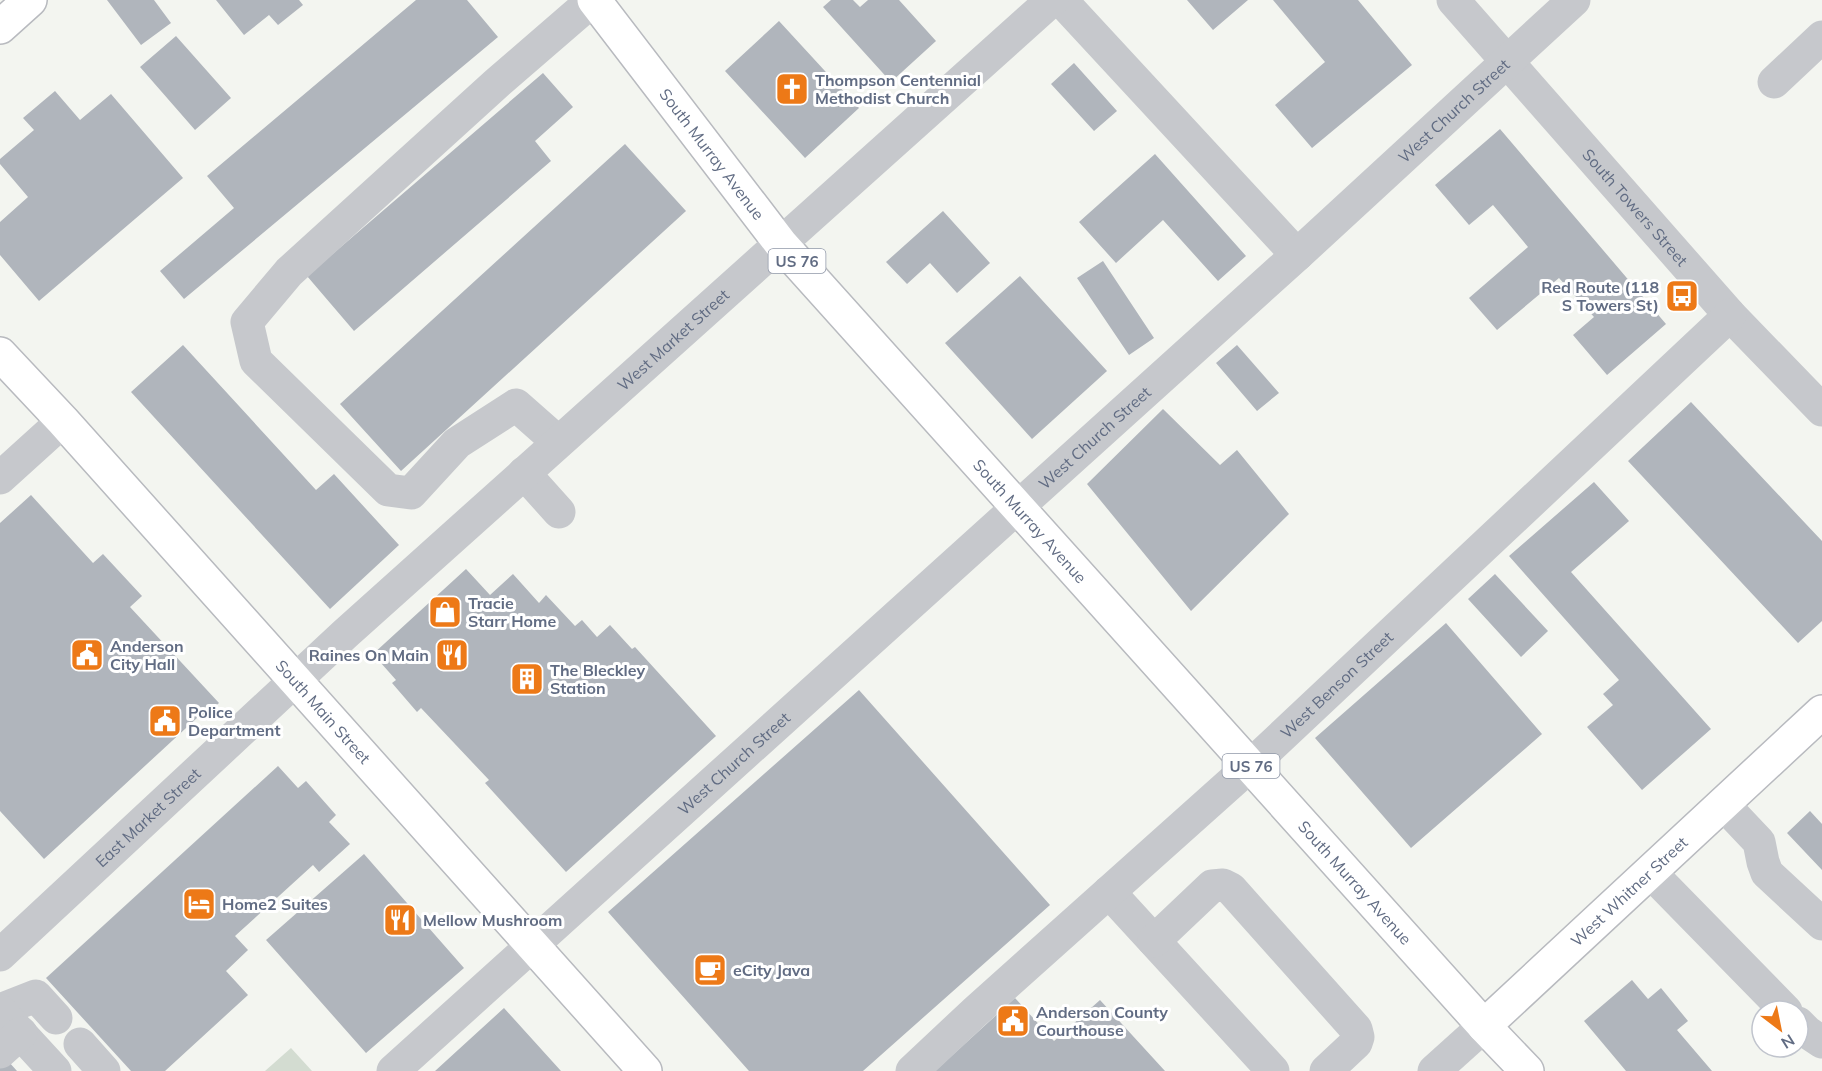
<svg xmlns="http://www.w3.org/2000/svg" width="1822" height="1071" viewBox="0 0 1822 1071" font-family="Mulish,sans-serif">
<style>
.green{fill:#d3dcd1}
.building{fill:#b0b5bc}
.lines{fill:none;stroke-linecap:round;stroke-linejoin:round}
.major-casing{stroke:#b8babf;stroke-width:36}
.minor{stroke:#c6c8cc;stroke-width:33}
.major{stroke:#fff;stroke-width:33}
.labels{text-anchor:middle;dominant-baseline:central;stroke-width:6;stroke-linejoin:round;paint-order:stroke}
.shield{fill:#fff;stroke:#9098a8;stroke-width:1.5}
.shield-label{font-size:15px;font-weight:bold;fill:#616c83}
.poi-label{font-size:16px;font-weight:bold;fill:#616c83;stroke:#fff;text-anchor:start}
.street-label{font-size:16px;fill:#616c83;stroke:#fff}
</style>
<rect width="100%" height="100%" fill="#f3f5f0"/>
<path class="green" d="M291,1048L312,1071H265Z"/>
<path class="building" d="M107,0H154L171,23L141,45Z
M216,0H299L303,5L278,25L269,15L244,35Z
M416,0H467L498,37L184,299L160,271L234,208L207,176Z
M831,0H853L860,7L868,0H899L936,41L891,82L823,7Z
M1187,0H1248L1213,30Z
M1273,0H1358L1412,65L1312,148L1275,105L1325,62Z
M779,21L859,108L805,158L725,71Z
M176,36L231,98L195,130L140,67Z
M1074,63L1117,111L1094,131L1051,84Z
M543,73L573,107L535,141L551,161L354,331L307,276Z
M55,91L80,120L111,94L183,178L39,301L0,255V222L28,197L0,164V159L34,130L23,118Z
M1500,129L1666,324L1607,375L1573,335L1594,317L1559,278L1497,330L1469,298L1528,247L1493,205L1469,225L1435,185Z
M625,144L686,211L401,471L340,404Z
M1155,154L1246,256L1218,281L1163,220L1116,263L1079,222Z
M943,211L990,263L957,293L930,263L907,284L886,262Z
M1103,261L1154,338L1129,355L1077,278Z
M1020,276L1107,371L1032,439L945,343Z
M183,345L316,490L334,474L399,545L330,609L131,392Z
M1237,345L1279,393L1257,411L1216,363Z
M1691,402L1822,541V621L1798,643L1628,461Z
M1163,409L1220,465L1237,450L1289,514L1191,611L1087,484Z
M1594,482L1629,521L1571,572L1711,729L1642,790L1587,727L1613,705L1603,694L1619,680L1509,556Z
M31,495L93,563L103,554L142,596L130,607L219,703L200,720L198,717L44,859L0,811V523Z
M466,569L490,595L513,574L539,603L546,595L575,626L582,620L597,637L610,625L632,649L635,647L716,736L566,872L485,783L489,780L421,708L417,712L392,683L396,680L373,654Z
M1495,574L1548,631L1521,657L1468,599Z
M1446,623L1542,734L1411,848L1315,738Z
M859,690L1050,905L863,1071H749L608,912Z
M278,766L298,788L306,781L336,815L329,822L350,844L319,872L313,865L235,936L248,950L226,971L248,995L165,1071H131L46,978Z
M1810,811L1822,824V870L1787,833Z
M364,854L464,968L366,1053L266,940Z
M1632,980L1648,999L1661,988L1688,1021L1677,1030L1712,1071H1626L1584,1021Z
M1015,998L1054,1041L1100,1000L1165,1071H935Z
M504,1008L561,1071H435Z
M0,1052L17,1071H0Z"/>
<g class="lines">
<g class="major-casing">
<g id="major">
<path id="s5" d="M594,0L781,244L1484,1026L1527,1071"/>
<path d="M0,27L30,0"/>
<path id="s6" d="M0,354L63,421L645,1071"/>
<path id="s7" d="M1484,1026L1822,712"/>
</g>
</g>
<g class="minor">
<path d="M1061,0L1297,255"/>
<path id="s1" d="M1453,0L1730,315L1822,410"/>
<path d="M1774,82L1822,37"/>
<path d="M558,442L516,405L457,443L411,493L388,490L256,361L247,322L289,272L497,83L593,0"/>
<path d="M524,473L559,512"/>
<path d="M0,478L63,421"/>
<path d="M1723,804L1759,842L1763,862L1767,873L1822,924"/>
<path d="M1650,872L1786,1011"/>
<path d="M1109,892L1273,1071"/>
<path d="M1154,941L1212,886L1223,885L1231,889L1356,1029L1358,1037L1356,1043L1326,1071"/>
<path id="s2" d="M0,955L345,634L1052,0"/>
<path d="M0,1010L36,996L56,1018"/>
<path d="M0,1011L55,1071"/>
<path d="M1798,1023L1807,1032L1822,1042"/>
<path d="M80,1044L104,1071"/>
<path d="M0,1052L21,1033"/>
<path id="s3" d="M393,1071L1297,255L1574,0"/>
<path id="s4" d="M912,1071L976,1011L1251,765L1730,315"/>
<path d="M1434,1071L1484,1026"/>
</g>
<use href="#major" class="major"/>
</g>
<defs>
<g id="church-square" transform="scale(1.725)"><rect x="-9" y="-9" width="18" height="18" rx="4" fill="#ed7917" stroke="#fff"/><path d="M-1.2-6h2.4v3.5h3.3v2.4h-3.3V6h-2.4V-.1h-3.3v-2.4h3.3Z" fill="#fff"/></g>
<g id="bus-square" transform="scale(1.725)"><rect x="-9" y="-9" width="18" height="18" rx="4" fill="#ed7917" stroke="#fff"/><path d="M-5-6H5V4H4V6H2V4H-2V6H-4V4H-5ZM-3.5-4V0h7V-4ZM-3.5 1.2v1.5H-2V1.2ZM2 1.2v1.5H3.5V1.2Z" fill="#fff"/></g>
<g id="shop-square" transform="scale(1.725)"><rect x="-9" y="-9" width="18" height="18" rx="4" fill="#ed7917" stroke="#fff"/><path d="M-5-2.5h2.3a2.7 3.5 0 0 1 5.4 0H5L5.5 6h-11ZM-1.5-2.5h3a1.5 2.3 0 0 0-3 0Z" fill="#fff"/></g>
<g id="civic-square" transform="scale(1.725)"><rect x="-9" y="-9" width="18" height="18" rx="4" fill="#ed7917" stroke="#fff"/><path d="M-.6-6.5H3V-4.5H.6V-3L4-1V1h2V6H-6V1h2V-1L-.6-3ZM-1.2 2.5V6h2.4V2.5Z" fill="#fff"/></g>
<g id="restaurant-square" transform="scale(1.725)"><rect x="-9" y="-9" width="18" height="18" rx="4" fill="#ed7917" stroke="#fff"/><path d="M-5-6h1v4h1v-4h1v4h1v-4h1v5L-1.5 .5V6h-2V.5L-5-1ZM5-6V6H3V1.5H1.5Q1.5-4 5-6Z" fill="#fff"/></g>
<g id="building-square" transform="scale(1.725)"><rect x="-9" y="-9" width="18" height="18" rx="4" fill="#ed7917" stroke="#fff"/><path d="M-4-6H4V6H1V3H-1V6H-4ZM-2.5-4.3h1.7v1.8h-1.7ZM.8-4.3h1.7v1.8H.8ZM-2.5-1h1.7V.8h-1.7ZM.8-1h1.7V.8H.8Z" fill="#fff"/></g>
<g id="hotel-square" transform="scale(1.725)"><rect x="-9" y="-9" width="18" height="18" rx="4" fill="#ed7917" stroke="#fff"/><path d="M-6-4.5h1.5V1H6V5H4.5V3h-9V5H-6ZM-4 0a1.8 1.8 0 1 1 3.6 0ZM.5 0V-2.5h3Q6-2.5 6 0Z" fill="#fff"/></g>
<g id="cafe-square" transform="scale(1.725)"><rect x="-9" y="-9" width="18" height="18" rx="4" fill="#ed7917" stroke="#fff"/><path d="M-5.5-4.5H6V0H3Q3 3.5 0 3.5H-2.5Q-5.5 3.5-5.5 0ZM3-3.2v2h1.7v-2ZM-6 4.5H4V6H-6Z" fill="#fff"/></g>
</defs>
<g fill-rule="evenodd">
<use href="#church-square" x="792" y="89"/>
<use href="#bus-square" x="1682" y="296"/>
<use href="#shop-square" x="445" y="612"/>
<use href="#civic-square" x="87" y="655"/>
<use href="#restaurant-square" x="452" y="655"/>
<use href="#building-square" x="527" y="679"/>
<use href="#civic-square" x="165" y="721"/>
<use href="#hotel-square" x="199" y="904"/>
<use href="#restaurant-square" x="400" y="920"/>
<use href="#cafe-square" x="710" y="970"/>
<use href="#civic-square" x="1013" y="1021"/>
</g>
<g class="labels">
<g class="shield">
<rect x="768.5" y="249" width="57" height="24" rx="4.5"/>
<rect x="1222.5" y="754" width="57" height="24" rx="4.5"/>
</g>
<g class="shield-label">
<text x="797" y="261">US 76</text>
<text x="1251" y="766">US 76</text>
</g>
<g class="poi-label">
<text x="815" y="80">Thompson Centennial<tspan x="815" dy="18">Methodist Church</tspan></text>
<text x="1659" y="287" text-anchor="end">Red Route (118<tspan x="1659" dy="18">S Towers St)</tspan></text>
<text x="468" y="603">Tracie<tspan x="468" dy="18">Starr Home</tspan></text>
<text x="110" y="646">Anderson<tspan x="110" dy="18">City Hall</tspan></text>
<text x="429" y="655" text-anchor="end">Raines On Main</text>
<text x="550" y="670">The Bleckley<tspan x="550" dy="18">Station</tspan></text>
<text x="188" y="712">Police<tspan x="188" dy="18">Department</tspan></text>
<text x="222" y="904">Home2 Suites</text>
<text x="423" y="920">Mellow Mushroom</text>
<text x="733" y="970">eCity Java</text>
<text x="1036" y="1012">Anderson County<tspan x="1036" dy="18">Courthouse</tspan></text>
</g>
<g class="street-label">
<text stroke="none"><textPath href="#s3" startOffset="1431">West Church Street</textPath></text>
<text stroke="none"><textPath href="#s5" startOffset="194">South Murray Avenue</textPath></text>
<text stroke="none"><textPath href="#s1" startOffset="276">South Towers Street</textPath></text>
<text stroke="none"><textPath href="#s2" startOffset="912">West Market Street</textPath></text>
<text stroke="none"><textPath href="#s3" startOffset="945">West Church Street</textPath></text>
<text stroke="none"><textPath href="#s5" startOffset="680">South Murray Avenue</textPath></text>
<text stroke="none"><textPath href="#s4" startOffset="574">West Benson Street</textPath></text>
<text stroke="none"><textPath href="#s6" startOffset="482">South Main Street</textPath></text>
<text stroke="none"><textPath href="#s3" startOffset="459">West Church Street</textPath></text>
<text stroke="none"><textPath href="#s2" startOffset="202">East Market Street</textPath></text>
<text stroke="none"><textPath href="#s5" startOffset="1166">South Murray Avenue</textPath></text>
<text stroke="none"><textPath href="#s7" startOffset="198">West Whitner Street</textPath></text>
</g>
</g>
<g transform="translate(1780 1029) rotate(148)"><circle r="28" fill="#ffffff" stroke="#c0c4cd" stroke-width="1.5"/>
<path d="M0-4.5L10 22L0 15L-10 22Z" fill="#ed7917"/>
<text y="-9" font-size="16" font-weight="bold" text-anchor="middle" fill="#616c83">N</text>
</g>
</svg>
